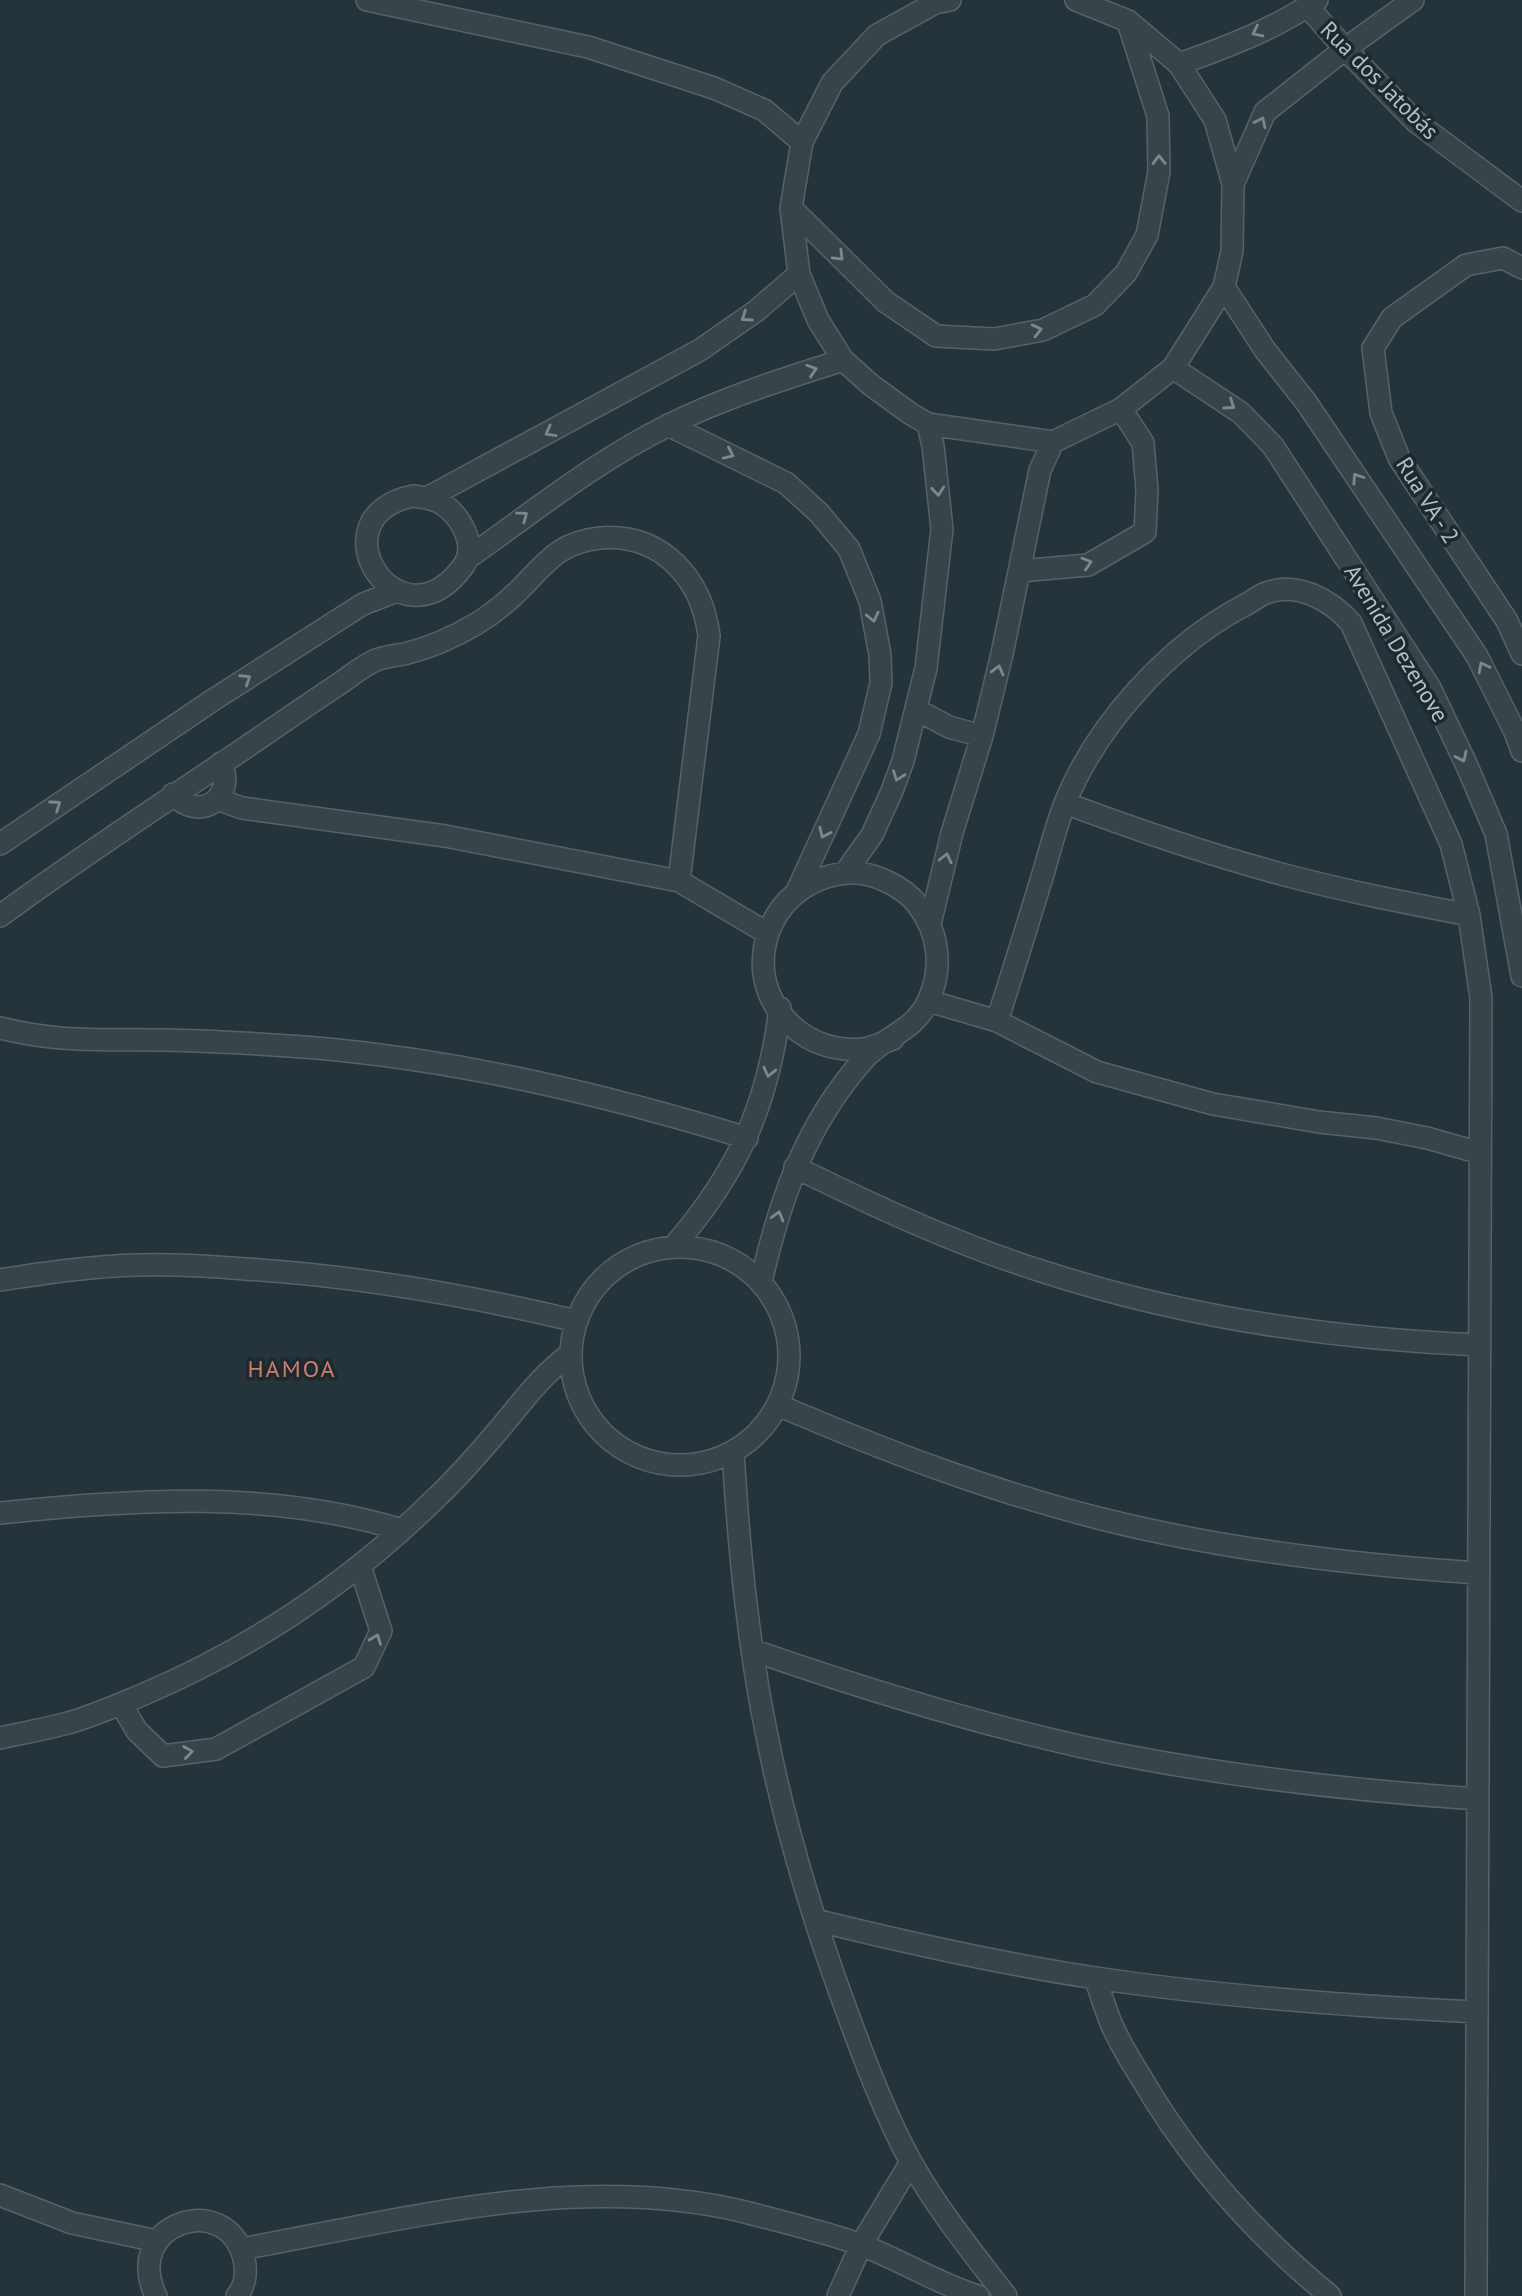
<svg xmlns="http://www.w3.org/2000/svg" width="1522" height="2296" viewBox="0 0 1522 2296" font-family="'PT Sans',sans-serif">
<style>
.lines{fill:none;stroke-linecap:round;stroke-linejoin:round}
.minor-casing{stroke:#576268;stroke-width:24}
.minor{stroke:#39444a;stroke-width:21}
.oneway{stroke:#7d888e}
.labels{text-anchor:middle;dominant-baseline:central;stroke-width:7;stroke-linejoin:round;paint-order:stroke}
.street-label{font-size:23px;fill:#b4bfc6;stroke:#1e292f}
.neighbourhood-label{font-size:24px;letter-spacing:2px;fill:#ca7e6c;stroke:#1e292f}
</style>
<rect width="100%" height="100%" fill="#25333a"/>
<g class="lines">
<g class="minor-casing">
<path id="minor" d="M367,0L588,47L714,88L764,110L802,142
M950,0L935,3L877,35L832,83L802,142L791,208L799,274L818,320L843,360L871,385L911,414L928,424L1053,442L1121,409L1173,368L1224,287L1232,251L1233,184L1215,120L1179,64L1128,21L1076,0
M1308,7L1345,49L1416,122L1522,201
M1179,64C1225,48 1277,28 1317,0
M1233,184L1265,112L1345,49L1413,0
M791,208L886,302L936,336L994,339L1043,330L1095,305L1126,273L1147,235L1159,172L1158,116L1128,22
M1522,268L1503,258L1466,265L1392,318L1373,348L1381,413L1399,458L1507,621L1522,654
M1224,287L1265,350L1306,402L1477,656L1515,732L1522,751
M1173,368L1241,413L1273,446L1430,688L1467,766L1496,834L1522,976
M668,425L786,483L819,513L849,549L870,601L880,655L881,683L869,734L797,891
M413,496C422,497 430,498 439,502C459,513 478,544 464,565C400,655 311,517 413,496Z
M427,498L700,350L756,311L799,274
M469,557C535,511 596,461 669,425C725,397 784,379 843,360
M1020,571L1088,565L1145,532L1147,490L1143,443L1121,409
M917,710L949,727L982,736
M173,794C198,823 237,799 221,763
M217,799L242,808L445,836L679,881L767,933
M1065,803C1137,830 1210,855 1285,875C1345,891 1407,903 1469,915
M0,844L213,700L363,604L397,591
M845,873L872,835L892,791L903,761L926,668L942,529L933,446L928,424
M0,916C80,857 163,803 245,748C274,728 303,708 333,688C346,680 358,669 372,662C382,656 397,656 408,653C432,647 454,637 476,624C494,613 511,599 525,584C549,559 562,542 600,538C661,533 702,578 709,636L679,881
M930,924L952,833L982,736L1002,654L1040,470L1053,442
M929,1001L997,1021L1097,1072L1213,1104L1319,1122L1376,1128L1427,1138L1480,1153
M997,1021C1013,972 1028,923 1043,874C1050,850 1056,826 1065,803C1097,724 1168,646 1243,606C1251,602 1258,596 1266,593C1297,581 1331,600 1351,623L1451,844L1469,915L1481,998L1476,2296
M0,1028C59,1043 104,1039 163,1040C214,1041 266,1044 317,1048C464,1061 606,1095 747,1138
M795,1167C874,1206 954,1243 1038,1270C1182,1317 1329,1339 1480,1345
M674,1246C738,1172 768,1105 780,1008L777,1009
M571 1356a109 109 0 1 1 218 0a109 109 0 1 1-218 0Z
M0,1280C45,1273 92,1266 138,1265C173,1264 209,1266 245,1269C357,1276 467,1295 576,1321
M761,1282C780,1199 806,1124 864,1059C884,1036 915,1032 929,999C943,967 939,932 917,904C903,886 871,871 848,873C760,880 731,991 807,1037C824,1047 847,1052 868,1048C876,1046 885,1042 893,1039
M778,1405C883,1450 990,1491 1102,1519C1226,1550 1352,1565 1479,1573
M733,1452C739,1549 748,1646 768,1741C786,1830 812,1916 843,2001C862,2053 884,2113 911,2162C938,2210 973,2253 1006,2296
M0,1513C133,1499 273,1490 402,1530
M752,1650C861,1688 971,1722 1083,1747C1213,1775 1345,1790 1478,1799
M121,1704L137,1731L163,1756L216,1749L364,1667L381,1631L360,1566
M0,1738C22,1733 46,1729 68,1723C93,1716 118,1705 142,1695C252,1648 352,1581 437,1497C460,1475 481,1451 502,1426C526,1397 540,1377 571,1353
M815,1920C908,1943 1002,1964 1096,1978C1223,1997 1350,2006 1477,2012
M1095,1978C1100,1991 1104,2005 1109,2018C1117,2039 1130,2060 1142,2079C1191,2163 1255,2234 1330,2296
M0,2195L72,2223L157,2241
M241,2249C407,2219 581,2171 749,2213C786,2223 826,2232 861,2245C901,2260 938,2284 978,2296
M156,2296C121,2223 227,2189 244,2259C247,2272 245,2286 237,2296
M838,2296L861,2245L911,2162"/>
</g>
<use href="#minor" class="minor"/>
</g>
<defs><path id="oneway-chevron" d="M-2-3.5L2.5 0L-2 3.5" fill="none" stroke-width="1.6" stroke-linecap="round" stroke-linejoin="round" transform="scale(1.75)"/></defs>
<g class="oneway">
<use href="#oneway-chevron" transform="translate(1257 32) rotate(154)"/>
<use href="#oneway-chevron" transform="translate(1261 122) rotate(-64)"/>
<use href="#oneway-chevron" transform="translate(1159 160) rotate(-91)"/>
<use href="#oneway-chevron" transform="translate(839 256) rotate(45)"/>
<use href="#oneway-chevron" transform="translate(746 317) rotate(145)"/>
<use href="#oneway-chevron" transform="translate(1037 330) rotate(-14)"/>
<use href="#oneway-chevron" transform="translate(812 370) rotate(-18)"/>
<use href="#oneway-chevron" transform="translate(1230 405) rotate(35)"/>
<use href="#oneway-chevron" transform="translate(550 432) rotate(151)"/>
<use href="#oneway-chevron" transform="translate(729 454) rotate(25)"/>
<use href="#oneway-chevron" transform="translate(1357 478) rotate(-124)"/>
<use href="#oneway-chevron" transform="translate(938 491) rotate(84)"/>
<use href="#oneway-chevron" transform="translate(523 516) rotate(-36)"/>
<use href="#oneway-chevron" transform="translate(1087 563) rotate(-17)"/>
<use href="#oneway-chevron" transform="translate(873 617) rotate(77)"/>
<use href="#oneway-chevron" transform="translate(1483 667) rotate(-117)"/>
<use href="#oneway-chevron" transform="translate(998 670) rotate(-75)"/>
<use href="#oneway-chevron" transform="translate(246 679) rotate(-33)"/>
<use href="#oneway-chevron" transform="translate(1462 757) rotate(65)"/>
<use href="#oneway-chevron" transform="translate(898 776) rotate(110)"/>
<use href="#oneway-chevron" transform="translate(56 805) rotate(-35)"/>
<use href="#oneway-chevron" transform="translate(824 833) rotate(115)"/>
<use href="#oneway-chevron" transform="translate(946 858) rotate(-77)"/>
<use href="#oneway-chevron" transform="translate(769 1072) rotate(104)"/>
<use href="#oneway-chevron" transform="translate(778 1216) rotate(-74)"/>
<use href="#oneway-chevron" transform="translate(376 1639) rotate(-69)"/>
<use href="#oneway-chevron" transform="translate(188 1752) rotate(-8)"/>
</g>
<g class="labels">
<g class="street-label">
<text transform="translate(1380 80) rotate(45)">Rua dos Jatobás</text>
<text transform="translate(1428 500) rotate(58)">Rua VA - 2</text>
<text transform="translate(1397 643) rotate(59)">Avenida Dezenove</text>
</g>
<g class="neighbourhood-label">
<text x="292" y="1368">HAMOA</text>
</g>
</g>
</svg>
